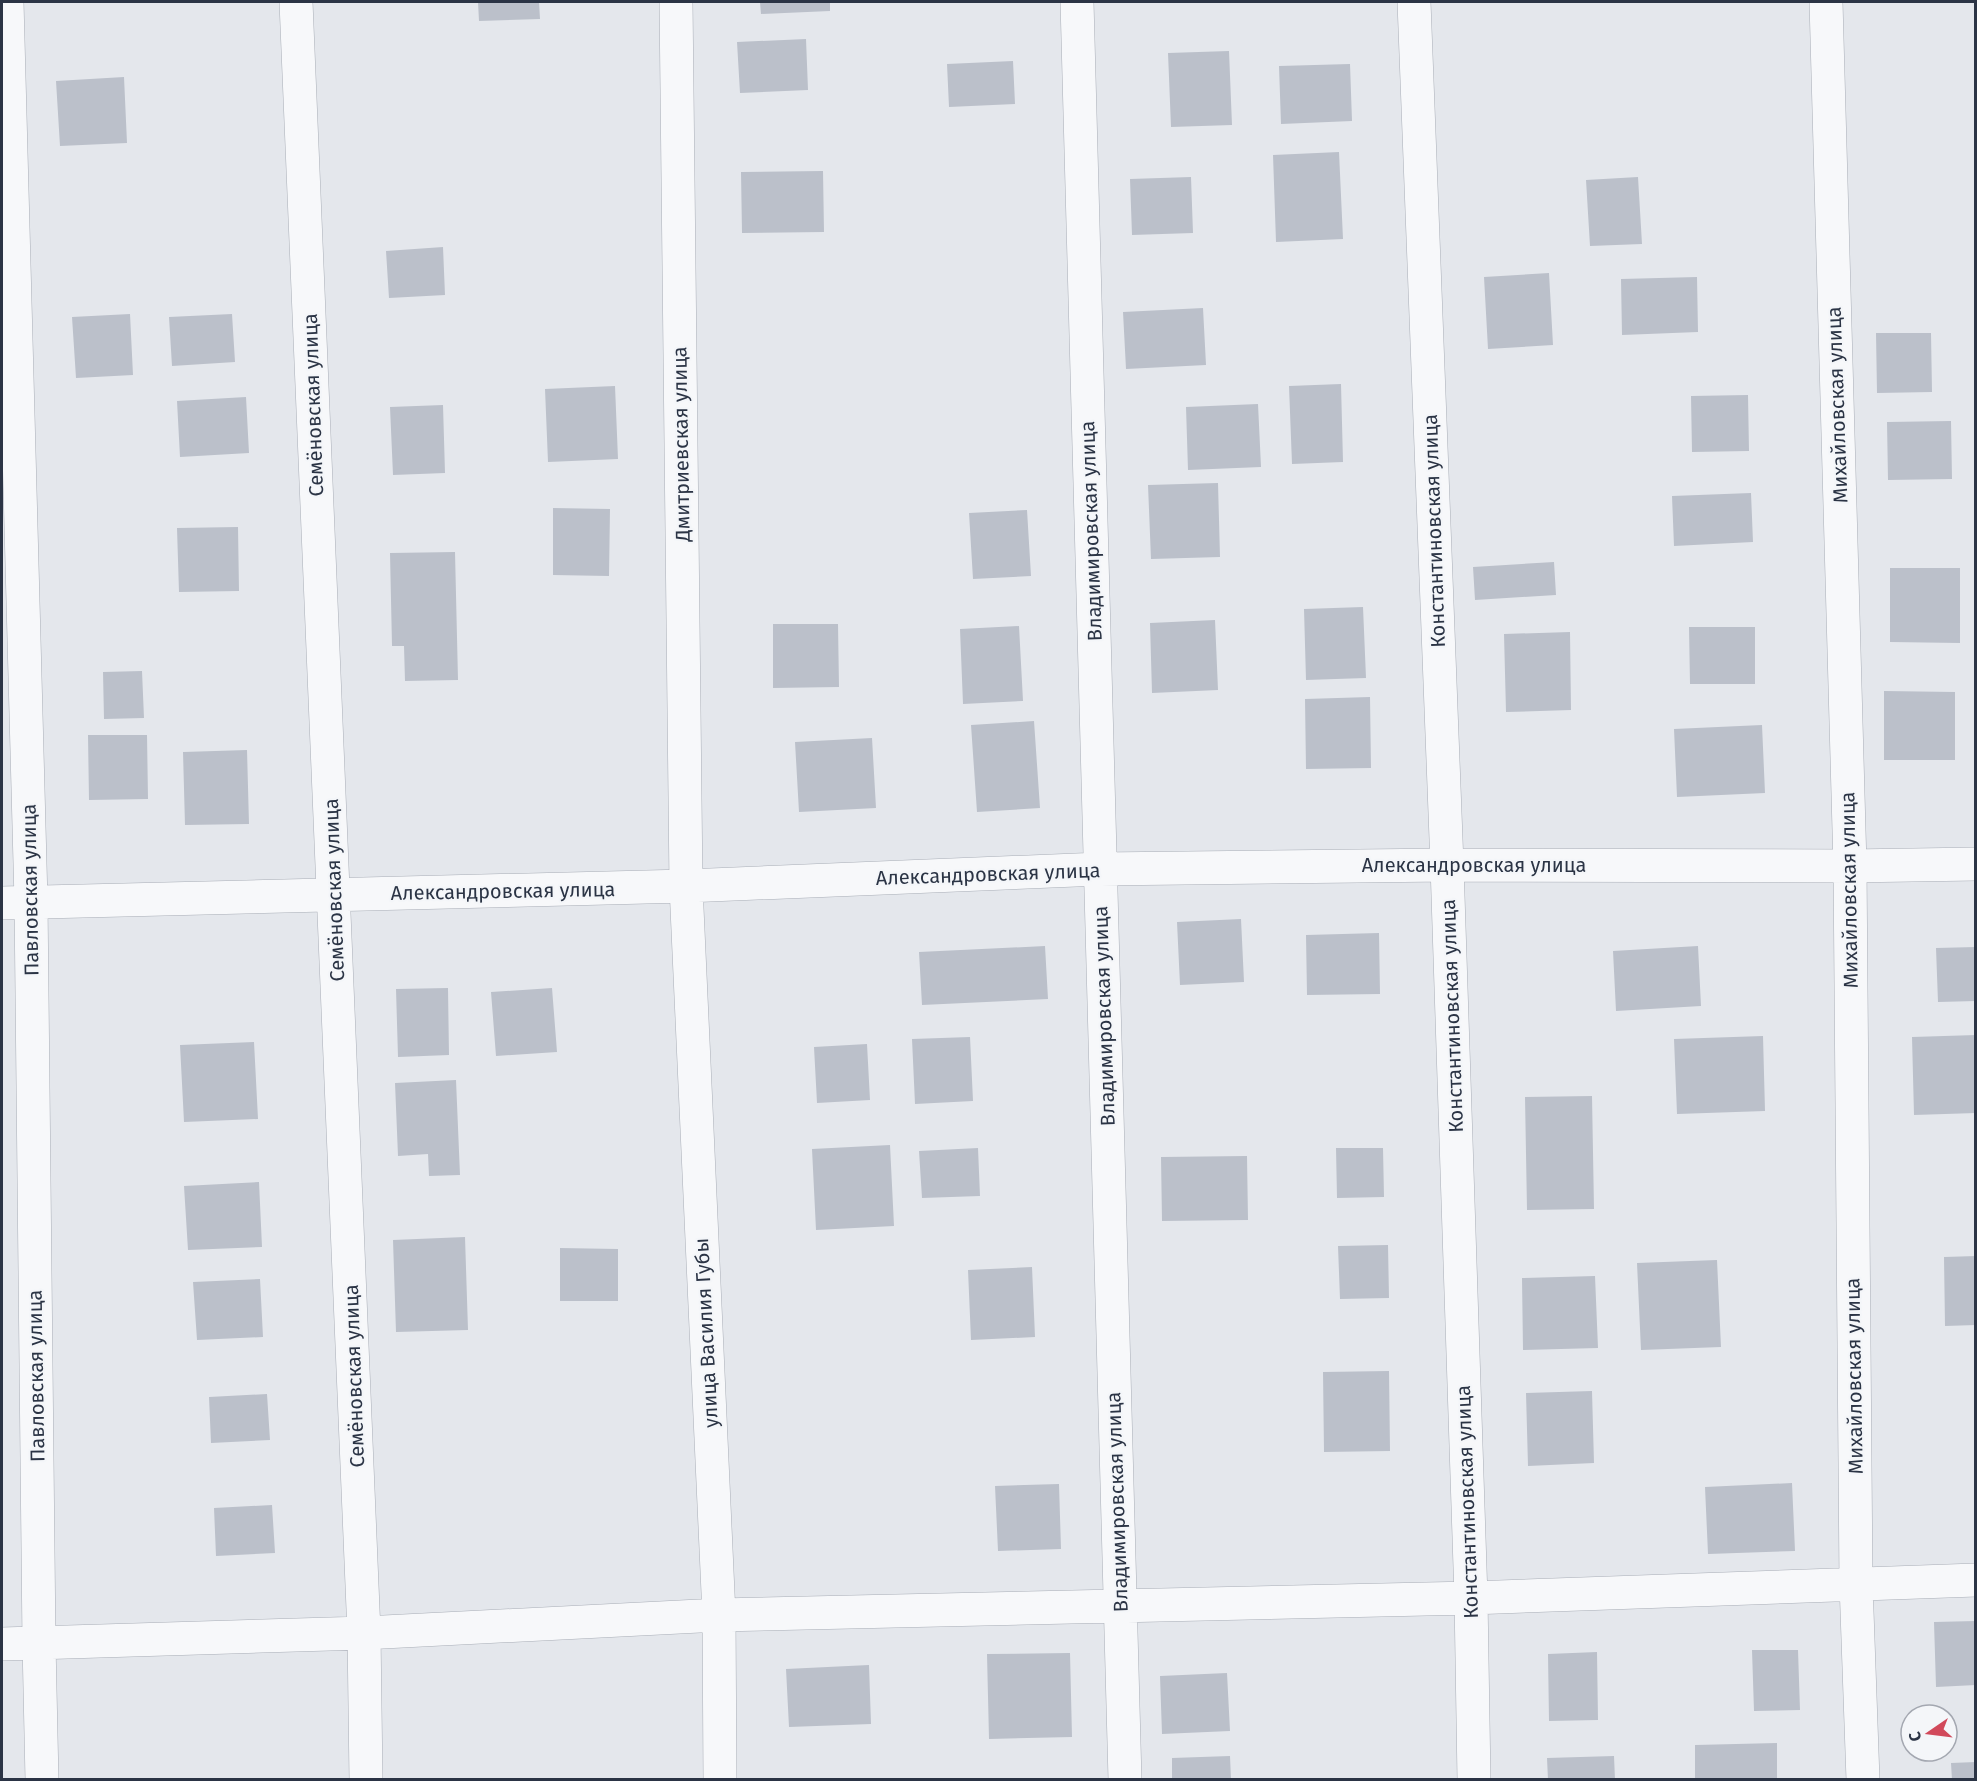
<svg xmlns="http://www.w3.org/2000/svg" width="1977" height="1781" viewBox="0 0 1977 1781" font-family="'Fira Sans',sans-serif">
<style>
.building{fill:#bbc0ca}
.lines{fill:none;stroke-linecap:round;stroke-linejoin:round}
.street-casing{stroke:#a9aeb7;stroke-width:34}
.street{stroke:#f7f8fa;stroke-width:33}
.labels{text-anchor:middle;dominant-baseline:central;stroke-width:4.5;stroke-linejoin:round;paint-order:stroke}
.street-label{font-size:20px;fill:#2b3445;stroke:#f4f6f9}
</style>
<rect width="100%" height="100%" fill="#e4e7ec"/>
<path class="building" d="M478,2H539L540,19L479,21Z
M760,2H830V11L761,14Z
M806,39L808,90L740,93L737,42Z
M1229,51L1232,125L1171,127L1168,53Z
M1013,61L1015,104L949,107L947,64Z
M1350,64L1352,121L1281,124L1279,66Z
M124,77L127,143L60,146L56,81Z
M1339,152L1343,239L1276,242L1273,155Z
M823,171L824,232L742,233L741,172Z
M1191,177L1193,233L1132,235L1130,179Z
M1638,177L1642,244L1590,246L1586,180Z
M443,247L445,295L389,298L386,251Z
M1549,273L1553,345L1488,349L1484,277Z
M1697,277L1698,332L1622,335L1621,279Z
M1203,308L1206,365L1126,369L1123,312Z
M130,314L133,375L76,378L72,317Z
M232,314L235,362L172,366L169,317Z
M1876,333H1931L1932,392L1877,393Z
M1341,384L1343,462L1292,464L1289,386Z
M615,386L618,459L548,462L545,389Z
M1748,395L1749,451L1692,452L1691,396Z
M246,397L249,453L180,457L177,401Z
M1258,404L1261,467L1188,470L1186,407Z
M443,405L445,473L393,475L390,407Z
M1951,421L1952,479L1888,480L1887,422Z
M1218,483L1220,557L1151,559L1148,485Z
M1751,493L1753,542L1674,546L1672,496Z
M553,508L610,509L609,576L553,575Z
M1027,510L1031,576L973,579L969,513Z
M238,527L239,591L179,592L177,528Z
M455,552L458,680L405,681L404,646H392L390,553Z
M1554,562L1556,595L1475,600L1473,567Z
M1890,568H1960V643L1890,642Z
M1363,607L1366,678L1306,680L1304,609Z
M1215,620L1218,690L1152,693L1150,623Z
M773,624H838L839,687L773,688Z
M1019,626L1023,701L963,704L960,629Z
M1689,627H1755V684H1690Z
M1570,632L1571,710L1506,712L1504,634Z
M142,671L144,718L104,719L103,672Z
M1884,691L1955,692V760H1884Z
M1370,697L1371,768L1306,769L1305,699Z
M1034,721L1040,808L977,812L971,725Z
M1762,725L1765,793L1677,797L1674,729Z
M88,735H147L148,799L89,800Z
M872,738L876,808L799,812L795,742Z
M247,750L249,824L185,825L183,752Z
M1241,919L1244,982L1180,985L1177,922Z
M1379,933L1380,994L1307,995L1306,935Z
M1045,946L1048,999L922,1005L919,952Z
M1698,946L1701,1006L1616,1011L1613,951Z
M1976,947V1001L1938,1002L1936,948Z
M448,988L449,1055L398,1057L396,989Z
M552,988L557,1052L496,1056L491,992Z
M1976,1035V1113L1914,1115L1912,1037Z
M1763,1036L1765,1111L1677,1114L1674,1039Z
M970,1037L973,1101L915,1104L912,1039Z
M254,1042L258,1119L184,1122L180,1045Z
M867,1044L870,1100L817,1103L814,1047Z
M456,1080L460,1175L429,1176L428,1154L398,1156L395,1083Z
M1592,1096L1594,1209L1527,1210L1525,1097Z
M890,1145L894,1226L816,1230L812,1149Z
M978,1148L980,1196L922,1198L919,1151Z
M1336,1148H1383L1384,1197L1337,1198Z
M1247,1156L1248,1220L1162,1221L1161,1157Z
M259,1182L262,1247L188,1250L184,1186Z
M465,1237L468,1330L396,1332L393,1240Z
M1388,1245L1389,1298L1340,1299L1338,1246Z
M560,1248L618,1249V1301H560Z
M1976,1256V1325L1945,1326L1944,1257Z
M1717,1260L1721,1347L1641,1350L1637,1263Z
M1032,1267L1035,1337L971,1340L968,1270Z
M1595,1276L1598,1348L1523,1350L1522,1278Z
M260,1279L263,1337L197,1340L193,1282Z
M1389,1371L1390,1451L1324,1452L1323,1372Z
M1592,1391L1594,1463L1528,1466L1526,1393Z
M267,1394L270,1440L211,1443L209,1397Z
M1792,1483L1795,1551L1708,1554L1705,1487Z
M1059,1484L1061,1549L998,1551L995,1486Z
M272,1505L275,1553L216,1556L214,1508Z
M1976,1621V1685L1936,1687L1934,1622Z
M1752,1650H1798L1800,1710L1754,1711Z
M1597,1652L1598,1720L1549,1721L1548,1654Z
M1070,1653L1072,1737L989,1739L987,1654Z
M869,1665L871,1724L789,1727L786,1669Z
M1227,1673L1230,1731L1162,1734L1160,1676Z
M1777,1743V1780H1695V1745Z
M1230,1756L1231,1780H1172V1758Z
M1614,1756L1615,1780H1548L1547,1758Z
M1976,1762V1780H1952L1951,1763Z"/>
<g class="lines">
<g class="street-casing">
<path id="street" d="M7,2L31,901L39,1643L42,1780
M296,2L364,1633L366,1780
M676,2L686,886L719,1615L720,1780
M1077,2L1125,1780
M1414,2L1447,865L1471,1598L1474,1780
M1826,2L1850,866L1856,1583L1863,1780
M2,903L686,886L1100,869L1447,865L1850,866L1976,864
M2,1644L364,1633L719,1615L1471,1598L1976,1580"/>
</g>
<use href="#street" class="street"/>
</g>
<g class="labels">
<g class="street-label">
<text transform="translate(313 405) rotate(-92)">Семёновская улица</text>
<text transform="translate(1837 405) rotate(-92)">Михайловская улица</text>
<text transform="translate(681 444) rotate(-91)">Дмитриевская улица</text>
<text transform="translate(1091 531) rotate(-92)">Владимировская улица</text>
<text transform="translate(1434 531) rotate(-92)">Константиновская улица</text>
<text x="1474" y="865">Александровская улица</text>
<text transform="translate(988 874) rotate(-2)">Александровская улица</text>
<text transform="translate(30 890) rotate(-91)">Павловская улица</text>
<text transform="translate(334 890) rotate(-92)">Семёновская улица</text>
<text transform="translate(1849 890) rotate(-91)">Михайловская улица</text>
<text transform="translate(503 891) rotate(-1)">Александровская улица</text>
<text transform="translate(1104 1016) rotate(-92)">Владимировская улица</text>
<text transform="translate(1452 1016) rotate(-92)">Константиновская улица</text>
<text transform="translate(706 1333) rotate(-93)">улица Василия Губы</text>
<text transform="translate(36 1376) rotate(-91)">Павловская улица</text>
<text transform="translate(354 1376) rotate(-92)">Семёновская улица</text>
<text transform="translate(1854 1376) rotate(-91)">Михайловская улица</text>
<text transform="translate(1117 1502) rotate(-92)">Владимировская улица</text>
<text transform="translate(1467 1502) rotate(-92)">Константиновская улица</text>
</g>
</g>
<rect width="1977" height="1781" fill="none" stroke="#2b3445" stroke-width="6"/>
<g transform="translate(1929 1733) rotate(256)"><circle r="28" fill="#f4f6f9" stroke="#a4a8b1" stroke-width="1.5"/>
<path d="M0-4.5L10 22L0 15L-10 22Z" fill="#d1495b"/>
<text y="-9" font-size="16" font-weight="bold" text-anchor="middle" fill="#2b3445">С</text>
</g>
</svg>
